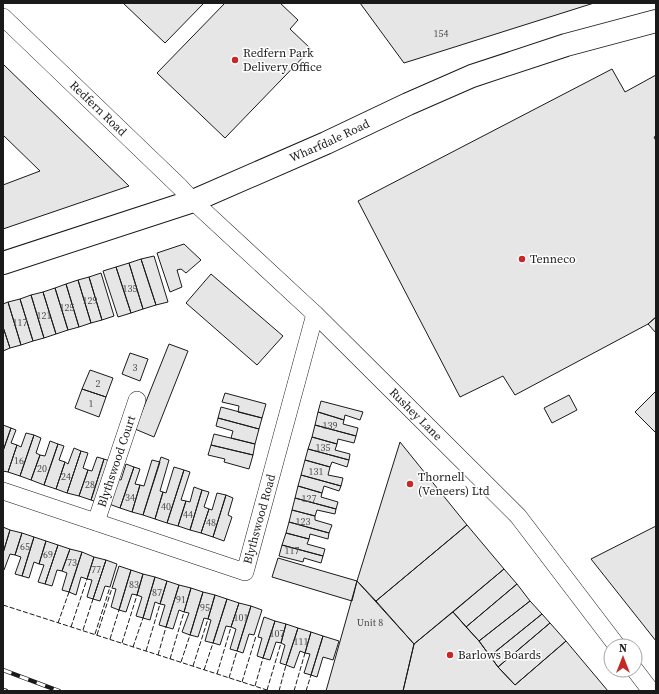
<svg xmlns="http://www.w3.org/2000/svg" width="659" height="694" viewBox="0 0 659 694" font-family="'Source Serif 4',serif">
<style>
.building{fill:#e6e6e6;stroke:#1a1a1a}
.lines{fill:none;stroke-linecap:round;stroke-linejoin:round}
.street-casing{stroke:#1a1a1a;stroke-width:18}
.secondary-casing{stroke:#1a1a1a;stroke-width:24}
.street{stroke:#fff;stroke-width:17}
.secondary{stroke:#fff;stroke-width:22}
.rail-casing{stroke:#1a1a1a;stroke-width:4.5}
.rail{stroke:#fff;stroke-width:3;stroke-dasharray:9;stroke-linecap:butt}
.fence{stroke:#1a1a1a;stroke-width:1;stroke-dasharray:5 2;stroke-linecap:butt}
.poi-dot{fill:#c62828;stroke:#fff;stroke-width:1.5}
.labels{text-anchor:middle;dominant-baseline:central;stroke-width:3;stroke-linejoin:round;paint-order:stroke}
.number-label{font-size:10px;fill:#4d4d4d}
.poi-label{font-size:12px;fill:#1a1a1a;stroke:#fff;text-anchor:start}
.street-label{font-size:12px;fill:#1a1a1a;stroke:#fff}
</style>
<rect width="100%" height="100%" fill="#fff"/>
<path class="building" d="M123,3H204L165,43Z
M225,3H280L298,20L290,29L311,49L225,138L157,73Z
M360,3H594L404,63Z
M3,65H4L129,186L3,229V185L40,171L3,135Z
M612,69L625,92L656,75V136L654,137L656,141V317L648,324L515,395L503,376L460,397L358,201Z
M184,244L201,260L186,273L181,269L177,270L182,287L170,292L157,253Z
M154,256L168,302L156,305L141,259Z
M141,259L156,305L143,309L129,263Z
M129,263L143,309L131,313L116,267Z
M116,267L131,313L118,317L103,271Z
M101,273L114,316L102,320L89,277Z
M211,274L283,336L257,365L186,303Z
M89,277L102,320L91,323L78,280Z
M78,280L91,323L79,327L66,284Z
M66,284L79,327L68,330L55,288Z
M55,288L68,330L56,334L43,292Z
M43,292L56,334L44,338L31,295Z
M31,295L44,338L33,341L20,299Z
M20,299L33,341L21,345L8,302Z
M8,302L21,345L10,348L3,327V304Z
M656,317V333L648,324Z
M3,327L10,348L3,351Z
M169,344L188,351L154,437L135,429Z
M130,353L148,359L140,381L122,374Z
M90,370L113,378L106,397L82,389Z
M82,389L106,397L99,417L75,408Z
M656,391V433L635,412Z
M225,393L266,404L262,418L238,412L239,406L222,402Z
M569,395L577,410L552,423L544,408Z
M321,401L363,412L360,420L345,415L344,420L318,412Z
M221,407L262,418L259,429L218,418Z
M318,412L344,420L343,424L358,428L356,436L315,425Z
M218,418L259,429L255,444L231,438L233,431L216,426Z
M3,425L11,428L3,451Z
M315,425L356,436L354,443L338,439L337,444L312,437Z
M11,428L16,430L11,443L17,445L8,472L3,471V451Z
M26,433L34,435L20,476L8,472L17,445L21,447Z
M214,434L255,444L253,455L211,445Z
M34,435L41,438L36,453L40,455L31,480L20,476Z
M312,437L337,444L335,450L350,454L349,460L308,449Z
M50,441L58,444L44,485L31,480L40,455L45,456Z
M400,442L467,525L376,601L357,581Z
M58,444L64,446L59,460L65,462L56,489L44,485Z
M211,445L253,455L249,469L224,462L225,459L208,455Z
M74,448L81,451L67,493L56,489L65,462L68,464Z
M308,449L349,460L347,467L332,462L330,467L305,460Z
M81,451L88,453L83,468L88,470L79,496L67,493Z
M97,457L104,459L91,500L79,496L88,470L92,471Z
M161,457L169,460L160,491L163,492L155,519L143,515Z
M104,459L110,461L100,503L91,500Z
M152,460L160,462L143,515L132,512L140,485L144,486Z
M305,460L330,467L328,475L343,478L341,486L301,475Z
M126,464L134,467L120,508L109,504L117,479L121,480Z
M134,467L140,469L135,484L140,485L132,512L120,508Z
M174,467L184,470L167,523L155,519L163,492L166,493Z
M184,470L190,472L181,500L186,501L178,526L167,523Z
M301,475L341,486L339,491L324,486L322,493L298,486Z
M298,486L322,493L321,497L338,502L336,509L295,498Z
M194,487L202,490L190,530L178,526L186,501L190,502Z
M202,490L209,492L204,507L209,509L201,533L190,530Z
M217,493L226,495L213,537L201,533L209,509L212,510Z
M226,495L233,498L228,515L232,517L224,541L213,537Z
M295,498L336,509L335,514L317,510L315,516L292,510Z
M292,510L315,516V520L332,525L329,533L289,522Z
M289,522L329,533L328,539L310,534L309,539L286,533Z
M467,525L504,569L414,644L376,601Z
M656,526V641L591,559Z
M3,527L10,530L3,553Z
M10,530L22,533L15,555L10,554L4,570H3V553Z
M22,533L34,537L22,576L15,574L21,557L15,555Z
M286,533L309,539L307,544L325,549L323,556L282,545Z
M34,537L46,541L39,564L34,562L29,578L22,576Z
M46,541L58,545L45,584L38,582L44,565L39,564Z
M58,545L70,549L62,571L57,570L52,586L45,584Z
M282,545L323,556L321,563L304,558L303,562L279,556Z
M70,549L82,552L69,592L62,590L67,573L62,571Z
M82,552L94,557L87,579L81,577L76,595L69,592Z
M94,557L106,560L93,599L87,597L92,580L87,579Z
M278,558L357,581L352,601L272,577Z
M106,560L117,564L110,587L105,586L100,601L93,599Z
M119,566L131,570L119,610L111,607L116,589L112,588Z
M504,569L517,584L466,627L453,612Z
M131,570L143,574L137,595L132,594L126,612L119,610Z
M143,574L155,577L143,618L136,616L142,597L137,595Z
M155,577L167,581L160,604L155,602L150,620L143,618Z
M167,581L179,585L166,627L159,625L165,605L160,604Z
M357,581L414,644L403,691H326Z
M517,584L530,601L479,641L466,627Z
M179,585L191,588L184,612L179,610L173,629L166,627Z
M191,588L203,592L190,635L182,632L189,613L184,612Z
M203,592L215,595L208,619L204,618L198,637L190,635Z
M215,595L227,599L213,643L205,641L211,620L208,619Z
M227,599L239,603L231,627L226,626L220,645L213,643Z
M530,601L542,614L490,656L479,641Z
M239,603L251,606L237,651L230,649L236,629L231,627Z
M251,606L262,610L254,635L249,634L243,653L237,651Z
M453,612L479,641L498,667L515,685L566,641L608,691H403L414,644Z
M542,614L550,623L498,667L490,656Z
M264,617L275,621L263,658L257,656L262,638L258,637Z
M275,621L286,624L281,643L276,642L270,660L263,658Z
M550,623L566,641L515,685L498,667Z
M286,624L298,628L286,665L280,663L285,645L281,643Z
M298,628L311,632L305,653L300,651L294,668L286,665Z
M311,632L323,636L311,675L304,673L310,654L305,653Z
M323,636L339,641L333,660L323,657L317,677L311,675Z"/>
<g class="lines">
<g class="street-casing">
<g id="street">
<path id="s1" d="M3,17L180,187L193,201L315,314L518,516L617,646"/>
<path id="s2" d="M3,491L245,572L315,314"/>
<path id="s3" d="M96,522L137,400"/>
<path d="M635,670L651,691"/>
</g>
</g>
<g class="secondary-casing">
<g id="secondary">
<path id="s4" d="M3,263L193,201L326,143L408,104L472,76L566,45L656,21"/>
</g>
</g>
<use href="#street" class="street"/>
<use href="#secondary" class="secondary"/>
<g class="rail-casing">
<path id="rail" d="M3,670L59,691
M3,690L6,691"/>
</g>
<use href="#rail" class="rail"/>
<path class="fence" d="M3,605L270,691
M58,623L69,592
M71,627L87,579
M83,630L93,599
M95,634L110,587
M97,635L112,588
M110,639L119,610
M122,643L137,595
M133,647L143,618
M146,651L160,604
M158,655L166,627
M170,659L184,612
M181,662L190,635
M193,666L208,619
M204,670L213,643
M217,674L231,627
M229,678L237,651
M242,682L256,636
M255,686L263,658
M267,690L281,643
M279,691L286,665
M294,691L305,653
M306,691L311,675"/>
</g>
<g class="poi-dot">
<circle cx="235" cy="60" r="4"/>
<circle cx="522" cy="259" r="4"/>
<circle cx="410" cy="484" r="4"/>
<circle cx="450" cy="655" r="4"/>
</g>
<g class="labels">
<g class="number-label">
<text x="441" y="33">154</text>
<text x="130" y="288">135</text>
<text x="90" y="300">129</text>
<text x="67" y="307">125</text>
<text x="44" y="315">121</text>
<text x="20" y="322">117</text>
<text x="135" y="367">3</text>
<text x="98" y="383">2</text>
<text x="91" y="403">1</text>
<text x="330" y="425">139</text>
<text x="323" y="447">135</text>
<text x="19" y="460">16</text>
<text x="42" y="468">20</text>
<text x="316" y="471">131</text>
<text x="66" y="476">24</text>
<text x="90" y="484">28</text>
<text x="130" y="497">34</text>
<text x="309" y="498">127</text>
<text x="166" y="506">40</text>
<text x="188" y="514">44</text>
<text x="303" y="521">123</text>
<text x="211" y="522">48</text>
<text x="25" y="546">65</text>
<text x="292" y="550">117</text>
<text x="48" y="554">69</text>
<text x="72" y="562">73</text>
<text x="96" y="569">77</text>
<text x="134" y="584">83</text>
<text x="157" y="592">87</text>
<text x="181" y="599">91</text>
<text x="205" y="607">95</text>
<text x="241" y="617">101</text>
<text x="370" y="622">Unit 8</text>
<text x="277" y="633">107</text>
<text x="301" y="641">111</text>
</g>
<g class="poi-label">
<text x="243" y="53">Redfern Park<tspan x="243" dy="14">Delivery Office</tspan></text>
<text x="530" y="259">Tenneco</text>
<text x="418" y="477">Thornell<tspan x="418" dy="14">(Veneers) Ltd</tspan></text>
<text x="458" y="655">Barlows Boards</text>
</g>
<g class="street-label">
<text stroke="none"><textPath href="#s1" startOffset="132">Redfern Road</textPath></text>
<text stroke="none"><textPath href="#s4" startOffset="349">Wharfdale Road</textPath></text>
<text stroke="none"><textPath href="#s1" startOffset="573">Rushey Lane</textPath></text>
<text stroke="none"><textPath href="#s3" startOffset="64">Blythswood Court</textPath></text>
<text stroke="none"><textPath href="#s2" startOffset="310">Blythswood Road</textPath></text>
</g>
</g>
<rect width="659" height="694" fill="none" stroke="#1a1a1a" stroke-width="8"/>
<g transform="translate(623 658)"><circle r="19" fill="#ffffff" stroke="#a3a3a3"/>
<path d="M0-3L7 15L0 10L-7 15Z" fill="#c62828"/>
<text y="-6" font-size="11" font-weight="bold" text-anchor="middle" fill="#1a1a1a">N</text>
</g>
</svg>
